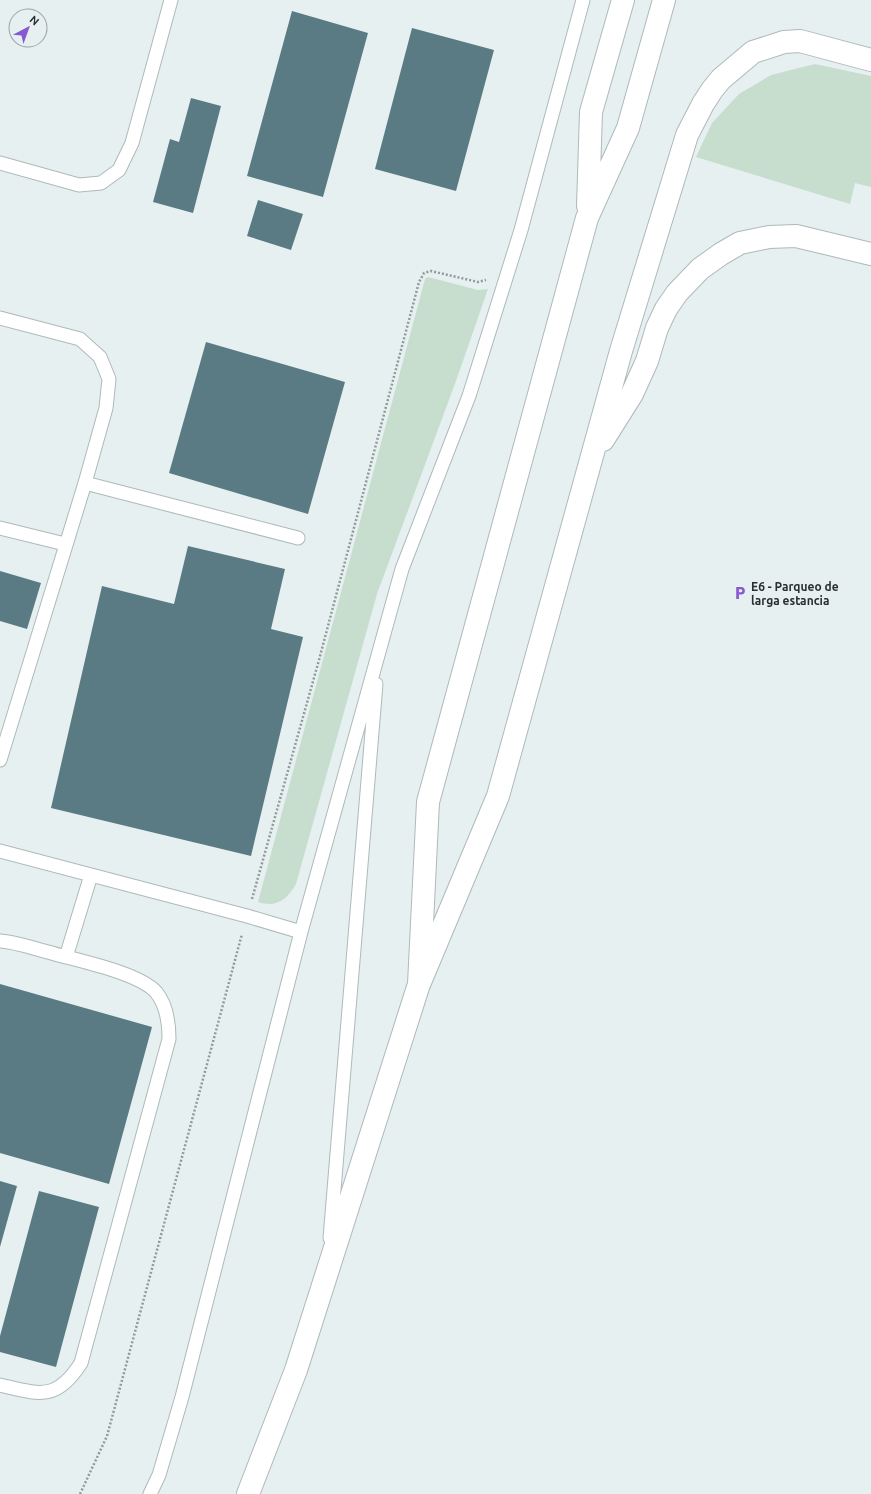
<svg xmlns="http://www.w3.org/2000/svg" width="871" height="1494" viewBox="0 0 871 1494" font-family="Ubuntu,sans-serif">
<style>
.green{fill:#c7dece}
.building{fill:#5a7b84}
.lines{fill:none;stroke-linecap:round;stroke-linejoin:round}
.lane-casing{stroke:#afb9b9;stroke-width:15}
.secondary-casing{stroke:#afb9b9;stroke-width:24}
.primary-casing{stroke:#afb9b9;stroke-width:24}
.path{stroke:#929999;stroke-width:2.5;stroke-dasharray:2 2;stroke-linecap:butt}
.lane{stroke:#fff;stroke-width:13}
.secondary{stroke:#fff;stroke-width:22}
.primary{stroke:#fff;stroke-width:22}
.labels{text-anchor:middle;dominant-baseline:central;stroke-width:3.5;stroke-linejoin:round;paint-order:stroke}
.poi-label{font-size:12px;font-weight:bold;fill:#2a2e2e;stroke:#e6f0f0;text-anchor:start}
</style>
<rect width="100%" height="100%" fill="#e6f0f0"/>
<path class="green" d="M815,64L871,76V187L855,183L850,204L696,157L712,123L739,94L771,75Z
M428,277L478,290L488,289L456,381L377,594L296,884C287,900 276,908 258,902L425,279Z"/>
<path class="building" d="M292,11L368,33L323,197L247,176Z
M412,28L494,50L456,191L375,169Z
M191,98L221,106L193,213L153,202L170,139L179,142Z
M258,200L303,214L291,250L247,236Z
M206,342L345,382L308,514L169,473Z
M188,546L285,569L271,629L303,637L251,856L51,808L102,586L174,604Z
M0,571L41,583L27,629L0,621Z
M0,984L152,1027L109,1184L0,1153Z
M0,1181L17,1186L0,1247Z
M39,1191L99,1207L56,1367L0,1352V1336Z"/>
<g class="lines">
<g class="lane-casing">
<path id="lane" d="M0,163L79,185L101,183L119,170L132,143L171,0
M0,318L80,339L100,357L109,379L106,408L85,483L0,760
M85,483L298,538
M0,528L65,544
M0,851L247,916L301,932
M0,941C16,942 32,948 48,952C74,960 138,972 156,992C166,1004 169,1024 169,1039L81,1363C56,1402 39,1394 0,1385
M66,957L91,875
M330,1238L376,684
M150,1494L159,1475L182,1397L301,932L402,569L469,396L521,230L583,0"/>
</g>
<g class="secondary-casing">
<path id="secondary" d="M603,440L632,394L647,361L657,328L666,309L677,293L700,269L721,254L740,243L769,237L796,236L871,254
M420,982L498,796L621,351L687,135L703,104L712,90L721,79L753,52L784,42L800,41L871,60"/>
</g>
<g class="primary-casing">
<path id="primary" d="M588,206L591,112L623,0
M248,1494L296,1370L419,984L428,802L587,218L628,128L664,0"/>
</g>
<path class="path" d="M252,899L319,660L419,282L424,273L431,271L478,282L486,280
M80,1494L107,1436L242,934"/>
<use href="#lane" class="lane"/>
<use href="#secondary" class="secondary"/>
<use href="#primary" class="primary"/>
</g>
<defs>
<g id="parking-bare" transform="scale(1.08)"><path d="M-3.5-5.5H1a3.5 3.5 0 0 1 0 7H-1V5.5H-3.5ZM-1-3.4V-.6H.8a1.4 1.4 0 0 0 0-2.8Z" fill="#875ad3" stroke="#e6f0f0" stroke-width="2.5" paint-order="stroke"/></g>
</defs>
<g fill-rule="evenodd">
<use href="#parking-bare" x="740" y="593"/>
</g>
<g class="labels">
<g class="poi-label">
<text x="751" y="586">E6 - Parqueo de<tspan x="751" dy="14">larga estancia</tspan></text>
</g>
</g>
<g transform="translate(28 28) rotate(41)"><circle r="19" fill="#e6f0f0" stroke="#9ba2a2"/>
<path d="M0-3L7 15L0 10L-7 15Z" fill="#875ad3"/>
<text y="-6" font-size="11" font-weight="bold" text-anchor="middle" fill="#2a2e2e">N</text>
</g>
</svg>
